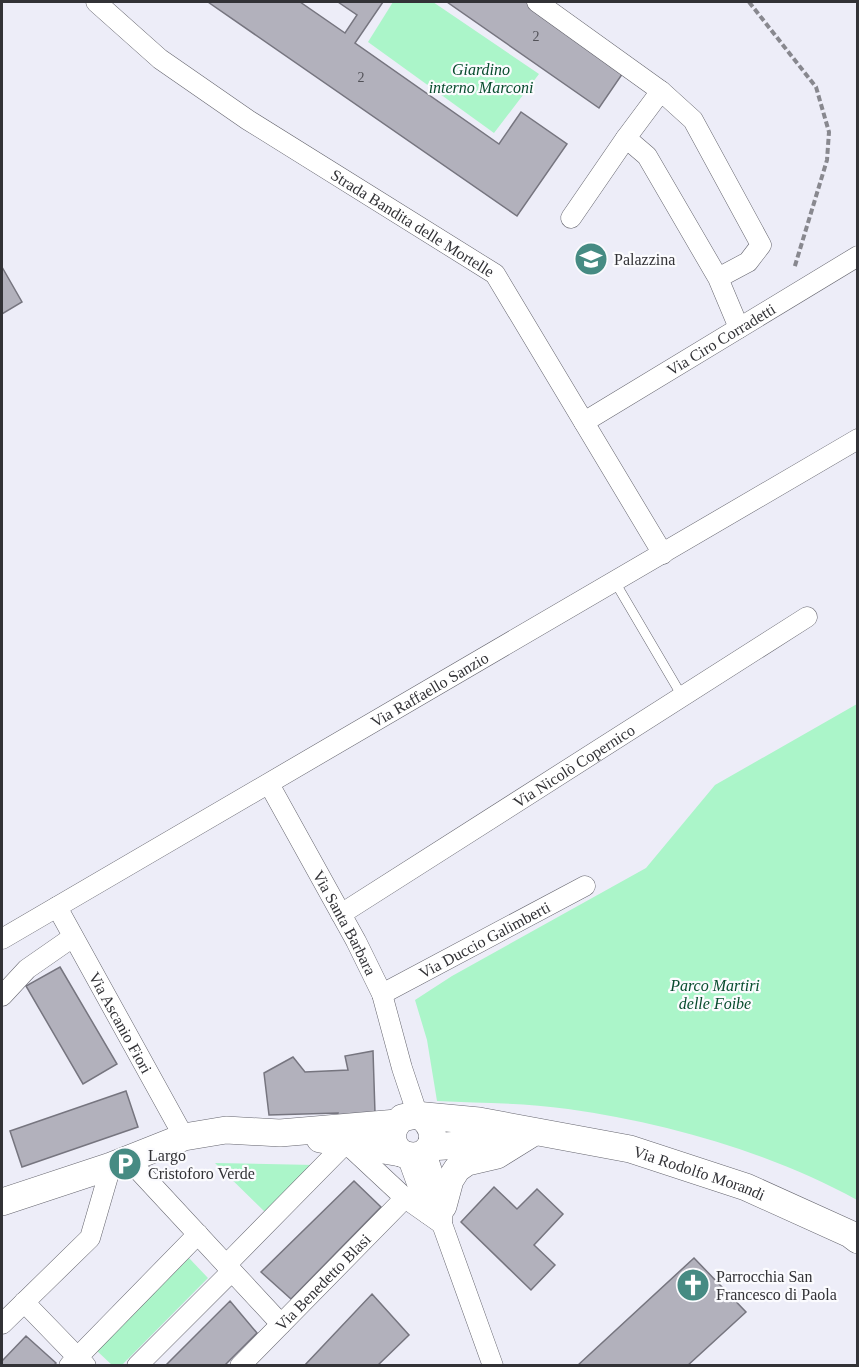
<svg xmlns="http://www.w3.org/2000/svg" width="859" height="1367" viewBox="0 0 859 1367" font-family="'Times New Roman',serif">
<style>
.green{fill:#abf5c9}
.building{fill:#b2b1bc;stroke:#76757f;stroke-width:1.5}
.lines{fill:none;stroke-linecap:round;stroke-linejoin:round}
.lane-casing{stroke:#65656e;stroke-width:10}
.street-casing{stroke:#65656e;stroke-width:21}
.secondary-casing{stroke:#65656e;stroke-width:28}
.path{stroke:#88888f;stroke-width:4;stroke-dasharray:6 3;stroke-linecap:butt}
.lane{stroke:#fff;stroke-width:9}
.street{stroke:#fff;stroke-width:20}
.secondary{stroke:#fff;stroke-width:27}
.labels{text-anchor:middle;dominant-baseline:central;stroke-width:4.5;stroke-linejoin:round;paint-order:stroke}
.number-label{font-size:14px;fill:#525258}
.park-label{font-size:16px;font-style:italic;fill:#084c2e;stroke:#fbfbfe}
.street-label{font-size:16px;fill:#323236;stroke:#fbfbfe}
.poi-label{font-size:16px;fill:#323236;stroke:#fbfbfe;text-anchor:start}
</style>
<rect width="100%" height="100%" fill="#ededf8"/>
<path class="green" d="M393,2H433L539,74L494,133L368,42Z
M857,704V1200C769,1152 667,1123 568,1109C525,1103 480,1103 437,1101L427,1040L415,1000L452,976L646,868L715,785Z
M215,1163L315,1165L265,1212Z
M189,1258L208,1278L122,1365H112L97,1351Z"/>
<path class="building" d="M208,2H300L345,33L357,15L338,2H383L355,43L499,144L521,112L567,144L517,216Z
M447,2H527L625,70L599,108Z
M2,267L22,302L2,314Z
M60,967L117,1064L83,1084L26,986Z
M373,1051L375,1113L337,1117L338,1113L269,1115L264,1073L293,1057L305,1072L348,1070L345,1056Z
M126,1091L138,1127L22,1167L10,1131Z
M354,1181L381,1207L291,1299L261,1272Z
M494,1187L517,1209L537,1189L563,1214L534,1245L555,1265L531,1290L461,1222Z
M694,1258L746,1312L687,1366H577Z
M372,1294L409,1335L377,1366H304Z
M230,1301L257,1333L224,1366H165Z
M26,1336L56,1363L53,1366H2V1361Z"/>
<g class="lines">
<g class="lane-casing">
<path id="lane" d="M615,582L682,696"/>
</g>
<g class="street-casing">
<g id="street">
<path id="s1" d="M96,2L160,59L248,120L495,274L663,554"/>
<path d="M537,2L661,91"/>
<path d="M571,218L626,138"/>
<path d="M718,278L748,262L761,245L693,120L661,91L626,138L647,156L718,278L739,328"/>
<path id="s2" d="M584,422L858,256"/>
<path id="s3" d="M269,784L356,941L382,994L402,1068L418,1116"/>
<path id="s4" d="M57,907L184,1137"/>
<path id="s5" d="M341,914L807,617"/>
<path id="s6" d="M2,939L858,439"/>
<path id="s7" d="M382,994L585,886"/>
<path d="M2,996L27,969L73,937"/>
<path d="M426,1152L443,1206L442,1224L493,1366"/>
<path d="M407,1156L428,1214"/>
<path d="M128,1159L281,1324"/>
<path d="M226,1265L346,1143L405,1198L442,1224"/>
<path d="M24,1302L86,1366"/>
<path d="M2,1324L90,1238L111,1166"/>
<path d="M69,1366L198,1234"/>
<path d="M137,1366L232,1271"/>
<path id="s8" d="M240,1366L405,1198"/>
</g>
</g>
<g class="secondary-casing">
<g id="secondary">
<path d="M320,1139L401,1153C427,1165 445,1136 422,1117"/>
<path d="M430,1147L475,1144L494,1140"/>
<path id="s9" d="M401,1153C389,1142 390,1129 402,1118L415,1115L479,1121L630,1149L746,1187L850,1234L858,1240"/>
<path d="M2,1202L111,1166L184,1137L226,1130L280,1133L397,1123"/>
<path d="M443,1206L450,1180L457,1169L467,1162L497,1155L534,1132"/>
</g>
</g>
<path class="path" d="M749,2L816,87L829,132L827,160L794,269"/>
<use href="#lane" class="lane"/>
<use href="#street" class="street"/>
<use href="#secondary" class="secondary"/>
</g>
<defs>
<g id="school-disc" transform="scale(1.725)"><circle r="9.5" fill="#468b83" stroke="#fbfbfe"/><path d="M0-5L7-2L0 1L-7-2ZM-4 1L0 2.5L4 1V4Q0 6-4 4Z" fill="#fff"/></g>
<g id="parking-disc" transform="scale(1.725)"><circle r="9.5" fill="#468b83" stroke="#fbfbfe"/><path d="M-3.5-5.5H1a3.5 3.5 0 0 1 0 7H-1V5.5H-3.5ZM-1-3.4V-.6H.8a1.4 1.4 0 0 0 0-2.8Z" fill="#fff"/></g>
<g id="church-disc" transform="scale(1.725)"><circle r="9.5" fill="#468b83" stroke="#fbfbfe"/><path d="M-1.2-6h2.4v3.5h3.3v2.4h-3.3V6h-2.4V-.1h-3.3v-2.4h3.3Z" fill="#fff"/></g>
</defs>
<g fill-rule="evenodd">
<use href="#school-disc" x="591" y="259"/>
<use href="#parking-disc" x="125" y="1164"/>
<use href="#church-disc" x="693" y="1285"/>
</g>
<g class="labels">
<g class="number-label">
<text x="536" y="36">2</text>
<text x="361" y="77">2</text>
</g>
<g class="park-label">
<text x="481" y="69">Giardino<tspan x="481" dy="18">interno Marconi</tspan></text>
<text x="715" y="985">Parco Martiri<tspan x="715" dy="18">delle Foibe</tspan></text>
</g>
<g class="street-label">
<text stroke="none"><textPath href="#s1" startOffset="387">Strada Bandita delle Mortelle</textPath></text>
<text stroke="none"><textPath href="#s2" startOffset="160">Via Ciro Corradetti</textPath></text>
<text stroke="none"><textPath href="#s6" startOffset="495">Via Raffaello Sanzio</textPath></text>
<text stroke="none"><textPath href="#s5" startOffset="276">Via Nicolò Copernico</textPath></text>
<text stroke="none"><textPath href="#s3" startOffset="158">Via Santa Barbara</textPath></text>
<text stroke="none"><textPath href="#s7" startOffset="116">Via Duccio Galimberti</textPath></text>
<text stroke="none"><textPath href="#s4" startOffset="132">Via Ascanio Fiori</textPath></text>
<text stroke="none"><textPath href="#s9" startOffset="345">Via Rodolfo Morandi</textPath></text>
<text stroke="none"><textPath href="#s8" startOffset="118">Via Benedetto Blasi</textPath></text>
</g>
<g class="poi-label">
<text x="614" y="259">Palazzina</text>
<text x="148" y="1155">Largo<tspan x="148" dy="18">Cristoforo Verde</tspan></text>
<text x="716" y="1276">Parrocchia San<tspan x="716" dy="18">Francesco di Paola</tspan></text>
</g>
</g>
<rect width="859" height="1367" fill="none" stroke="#323236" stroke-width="6"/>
</svg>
